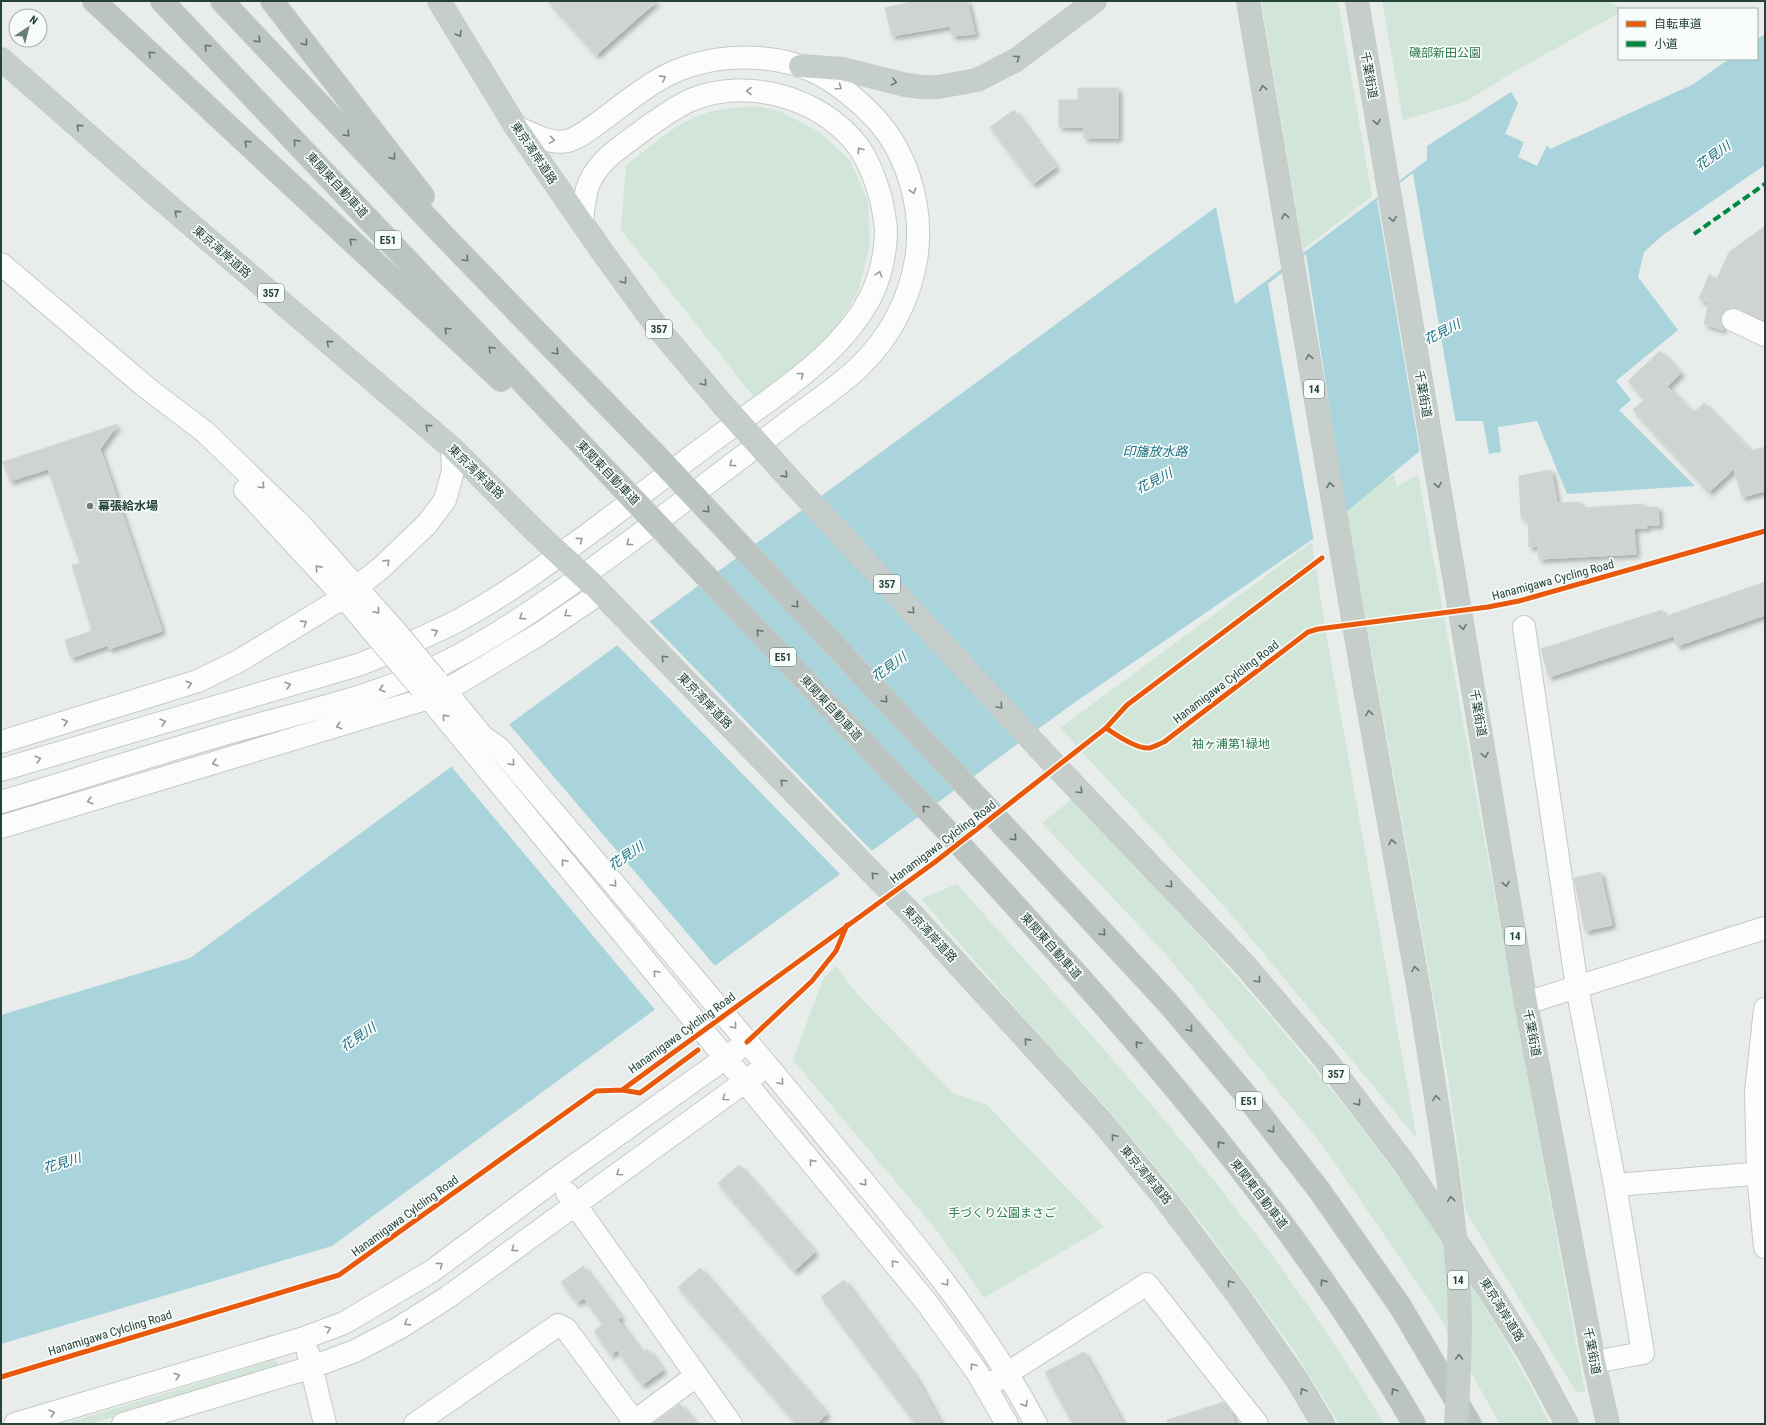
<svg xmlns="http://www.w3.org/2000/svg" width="1766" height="1425" viewBox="0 0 1766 1425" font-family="'Roboto Condensed','Noto Sans JP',sans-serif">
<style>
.green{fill:#d1e6d8}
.water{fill:#a9d4db}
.pier{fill:#e8edeb}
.building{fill:#cfd4d2;stroke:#d1d6d4;filter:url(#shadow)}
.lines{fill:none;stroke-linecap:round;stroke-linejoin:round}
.minor-casing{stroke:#c5cac8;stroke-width:24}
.tertiary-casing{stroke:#c5cac8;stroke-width:24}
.trunk-casing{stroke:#c3ccc9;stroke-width:24}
.motorway-casing{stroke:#c3ccc9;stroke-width:24}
.minor{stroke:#fcfcfc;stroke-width:22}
.tertiary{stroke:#fcfcfc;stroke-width:22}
.trunk{stroke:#c6cecc;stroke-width:22}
.motorway{stroke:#bcc4c2;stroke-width:22}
.tertiary-bridge-casing{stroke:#c5cac8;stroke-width:24;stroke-linecap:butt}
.trunk-bridge-casing{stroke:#c3ccc9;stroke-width:24;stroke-linecap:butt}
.motorway-bridge-casing{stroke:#c3ccc9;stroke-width:24;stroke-linecap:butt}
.tertiary-bridge{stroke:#fcfcfc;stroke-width:22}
.trunk-bridge{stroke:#c6cecc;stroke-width:22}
.motorway-bridge{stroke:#bcc4c2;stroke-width:22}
.quiet{stroke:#00873e;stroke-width:4;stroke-dasharray:8 4;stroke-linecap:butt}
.cycleway-casing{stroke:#f7fbf9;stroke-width:8}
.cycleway{stroke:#e8590c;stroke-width:5}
.oneway{stroke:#657a74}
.oneway2{stroke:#617670}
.oneway3{stroke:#909f9b}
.poi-dot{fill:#697e78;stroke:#f7fbf9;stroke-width:1.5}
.labels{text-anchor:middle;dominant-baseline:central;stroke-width:3.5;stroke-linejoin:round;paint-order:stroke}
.shield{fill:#f7fbf9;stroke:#637a73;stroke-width:1}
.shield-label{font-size:11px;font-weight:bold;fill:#24423a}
.park-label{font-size:12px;fill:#2d7a4b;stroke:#f7fbf9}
.street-label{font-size:12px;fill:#24423a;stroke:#f7fbf9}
.poi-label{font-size:12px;font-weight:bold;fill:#24423a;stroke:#f7fbf9;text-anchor:start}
.water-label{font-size:13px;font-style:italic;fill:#1c6f80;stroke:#f7fbf9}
</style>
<defs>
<filter id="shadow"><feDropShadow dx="3.5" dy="3.5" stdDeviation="2" flood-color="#0004"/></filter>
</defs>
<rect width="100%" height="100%" fill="#e8edeb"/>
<path class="green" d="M1261,1H1338L1372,196L1303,250Z
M1382,1H1607L1625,9H1619V13L1512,73L1465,102L1403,120Z
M755,106L779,111L818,131L850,160L868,201L870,247L858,292L832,335L757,401L621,230L626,165C650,147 674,124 703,114C720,108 737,108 755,106Z
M1394,474L1397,487L1418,474L1585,1392H1576L1466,1212L1449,1084L1346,509Z
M1312,542L1326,633L1417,1139L1230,913L1060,728Z
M1072,799C1126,858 1183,916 1236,977C1356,1113 1469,1261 1550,1424H1500L1435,1309L1323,1146L1163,951L1042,823Z
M957,884C1109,1055 1268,1225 1384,1424H1339L1295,1352L1208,1232L1171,1185L1104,1105L1038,1034L921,899Z
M836,966L859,996L953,1093L987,1105L1104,1227L984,1298L938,1232L793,1060L823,979Z
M274,1360L277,1361L278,1365L274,1370L90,1424H64Z"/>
<path class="water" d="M1765,34V165L1663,235L1644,252L1638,277L1678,330L1616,381L1631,400L1619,410L1695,486L1567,494L1537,421L1498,427L1501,452L1489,454L1483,421H1456L1316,537L1071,705L332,1246L1,1344V1015L190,958L1216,207L1235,304L1427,160V146L1511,92L1518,103L1505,134L1524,142L1518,157L1537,166L1547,145L1550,149L1692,85L1729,59H1757V39Z"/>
<path class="pier" d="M1413,173L1456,424L1420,453L1377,200Z
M1306,254L1346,515L1314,541L1268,284Z
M648,620L873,852L841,875L616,644Z
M508,723L716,967L656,1011L450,765Z"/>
<path class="building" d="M548,1H657L596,55Z
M915,1H967L975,34L952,36L950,26L892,36L885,8Z
M1078,88H1118V138H1084V127H1059V100H1078Z
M1014,110L1056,167L1033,184L990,127Z
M1765,226V320L1732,308L1726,310L1722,315L1721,321L1723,330L1704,324L1709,303L1699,299L1709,275L1717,279L1729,252Z
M1660,351L1681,373L1667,386L1693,413L1704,403L1751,451L1765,447V491L1742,497L1734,469L1709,492L1633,410L1645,399L1628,381Z
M118,424L100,449L162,631L109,649L108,645L71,658L65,640L92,631L72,565L80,563L48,469L10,481L3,462Z
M1551,470L1557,503L1580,502V508L1644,504V508L1658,507L1659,525H1646L1647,528H1634L1636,554L1539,559L1538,546L1529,547L1528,522L1521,516L1519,476Z
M1765,582V615L1677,646L1674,636L1549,677L1541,649L1662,610L1664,617Z
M1600,872L1612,925L1585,931L1574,878Z
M739,1165L815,1252L794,1271L718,1183Z
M583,1266L621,1317L618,1320L642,1353L647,1349L663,1370L642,1385L617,1350L611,1355L594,1331L603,1324L584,1298L577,1303L561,1282Z
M700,1268L827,1414L816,1424H797L678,1287Z
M844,1280L916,1378L941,1424H916L821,1297Z
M1084,1352L1105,1391L1123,1424H1073L1045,1372Z
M1224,1402L1231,1411L1235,1424H1168L1167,1420Z
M680,1404L696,1424H652Z"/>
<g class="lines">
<g class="minor-casing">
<path id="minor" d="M1733,320L1765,335
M1524,627L1577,987L1615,1185L1643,1353L1594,1362
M1526,1003L1765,928
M1615,1185L1765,1173
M986,1387L1147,1284L1257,1424
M415,1424L558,1325L566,1329L636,1424
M631,1424L696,1376"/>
</g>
<g class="tertiary-casing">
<path id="tertiary" d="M1,264L147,388L205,432L300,524L397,633
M245,490L344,597L380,640
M436,680L483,737L499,748C609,878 720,1008 829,1140C904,1231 981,1319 1036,1424
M421,688L927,1303L977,1372L1007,1424
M1,742L198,681L239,661L344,597L381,568L427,524L445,500L453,471L452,448
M1,770L361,664C394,650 429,636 461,619C507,594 549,563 591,532C631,502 671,472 711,442C761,405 830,363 863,310C878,287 885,261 886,233C886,222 883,210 881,199C876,181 869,161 858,146C820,97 748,77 691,100C673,108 657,120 642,131C621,147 595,162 587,189C584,200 583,212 582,223
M1,802C79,779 157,753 235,731C302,712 373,697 436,667C488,642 537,608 584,575C667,516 746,452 829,392C840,383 852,375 862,364C890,336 909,300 916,260C924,211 909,156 876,119C861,103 842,87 823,76C775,50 707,52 660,79C639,91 620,107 601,121C591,128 579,138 567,141C550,145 531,133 516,127
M1,827L429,698L445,691L538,635L600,593
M1765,1009L1756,1092L1758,1174L1765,1247
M567,1193L731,1424
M308,1353L325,1424
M15,1424L304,1338L344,1323L432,1271L557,1178L738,1049
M123,1424L312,1367L355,1351L399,1328L448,1297L757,1073"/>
</g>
<g class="trunk-casing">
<path id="trunk" d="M439,1L516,127L601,250L657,327L722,404
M1248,1L1364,683L1421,1002L1442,1136
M1357,1L1526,1003L1594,1362L1608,1424
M1,59L155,194L452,448L536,532
M800,66L842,69L906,85L922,87H938L977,80L1016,60L1095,1
M593,585L911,913L1102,1122L1167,1201L1237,1294L1297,1380L1323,1424
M1053,763L1244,964L1325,1059L1404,1163L1491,1293L1531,1357L1567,1424"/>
</g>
<g class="motorway-casing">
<path id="motorway" d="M94,1L501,380
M162,1L614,479
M222,1L444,236L652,451
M272,1L423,196
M988,809L1168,1003L1240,1088L1319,1190L1400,1306L1470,1424
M952,836C1100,999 1249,1161 1367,1347C1383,1373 1400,1398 1414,1424"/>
</g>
<use href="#minor" class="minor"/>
<use href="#tertiary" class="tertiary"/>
<use href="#trunk" class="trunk"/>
<use href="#motorway" class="motorway"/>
<g class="tertiary-bridge-casing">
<path id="tertiary-bridge" d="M397,633L436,680
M380,640L421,688"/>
</g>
<g class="trunk-bridge-casing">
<path id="trunk-bridge" d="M722,404L795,485L1053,763
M536,532L593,585
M1442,1136C1450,1187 1456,1239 1459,1290C1461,1335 1459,1380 1456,1424"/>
</g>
<g class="motorway-bridge-casing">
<path id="motorway-bridge" d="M652,451L988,809
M614,479L952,836"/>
</g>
<use href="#tertiary-bridge" class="tertiary-bridge"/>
<use href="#trunk-bridge" class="trunk-bridge"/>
<use href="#motorway-bridge" class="motorway-bridge"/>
<path class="quiet" d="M1694,234L1765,184"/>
<g class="cycleway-casing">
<path id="cycleway" d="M1106,728L1127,705L1322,558
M747,1042L812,981L836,951L847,925
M622,1090L640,1093L698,1050
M1,1377L339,1275L596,1091L622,1090L935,862L1106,728C1116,735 1137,749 1149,748C1154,747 1159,744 1164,742L1308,632L1318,629L1488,607L1519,601L1765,531"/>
</g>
<use href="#cycleway" class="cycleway"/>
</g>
<defs><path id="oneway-chevron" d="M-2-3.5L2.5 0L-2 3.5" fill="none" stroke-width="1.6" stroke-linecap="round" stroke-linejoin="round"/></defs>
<g class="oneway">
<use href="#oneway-chevron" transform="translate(459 34) rotate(59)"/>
<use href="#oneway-chevron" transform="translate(1017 58) rotate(-34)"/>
<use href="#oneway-chevron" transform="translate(894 82) rotate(14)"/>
<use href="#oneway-chevron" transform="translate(1263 88) rotate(-100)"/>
<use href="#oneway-chevron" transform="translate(1377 122) rotate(80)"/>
<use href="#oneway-chevron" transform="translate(79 127) rotate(-139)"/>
<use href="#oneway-chevron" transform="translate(177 213) rotate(-139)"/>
<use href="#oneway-chevron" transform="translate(1285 216) rotate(-100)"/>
<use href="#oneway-chevron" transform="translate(1393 219) rotate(80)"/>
<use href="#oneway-chevron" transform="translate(624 281) rotate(54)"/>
<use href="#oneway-chevron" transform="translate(329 343) rotate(-139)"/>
<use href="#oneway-chevron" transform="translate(1309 357) rotate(-100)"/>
<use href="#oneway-chevron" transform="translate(704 383) rotate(50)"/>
<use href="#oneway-chevron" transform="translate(428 427) rotate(-140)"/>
<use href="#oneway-chevron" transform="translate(785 475) rotate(48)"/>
<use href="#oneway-chevron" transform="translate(1330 485) rotate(-100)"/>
<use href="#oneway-chevron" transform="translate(1438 485) rotate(80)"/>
<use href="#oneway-chevron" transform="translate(912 611) rotate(47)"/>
<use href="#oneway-chevron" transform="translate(1463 627) rotate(80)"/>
<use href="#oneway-chevron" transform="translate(664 658) rotate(-134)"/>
<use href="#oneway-chevron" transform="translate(1000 706) rotate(47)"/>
<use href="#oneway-chevron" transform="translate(1369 713) rotate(-100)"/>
<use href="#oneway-chevron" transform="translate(1485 755) rotate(80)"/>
<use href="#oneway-chevron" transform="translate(783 782) rotate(-134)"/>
<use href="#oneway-chevron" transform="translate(1080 791) rotate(46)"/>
<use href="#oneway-chevron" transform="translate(1392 842) rotate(-100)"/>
<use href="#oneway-chevron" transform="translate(874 875) rotate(-134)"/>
<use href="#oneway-chevron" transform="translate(1506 884) rotate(80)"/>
<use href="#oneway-chevron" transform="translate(1170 885) rotate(46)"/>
<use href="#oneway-chevron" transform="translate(1415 969) rotate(-100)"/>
<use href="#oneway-chevron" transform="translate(1258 980) rotate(50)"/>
<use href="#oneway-chevron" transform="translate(1027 1041) rotate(-132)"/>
<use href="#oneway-chevron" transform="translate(1436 1098) rotate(-99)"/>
<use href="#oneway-chevron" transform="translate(1358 1103) rotate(53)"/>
<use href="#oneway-chevron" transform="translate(1114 1137) rotate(-130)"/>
<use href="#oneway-chevron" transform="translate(1451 1199) rotate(-96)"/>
<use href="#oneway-chevron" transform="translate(1230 1283) rotate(-127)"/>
<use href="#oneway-chevron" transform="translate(1459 1357) rotate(-89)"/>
<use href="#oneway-chevron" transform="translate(1303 1391) rotate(-121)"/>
</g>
<g class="oneway2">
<use href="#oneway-chevron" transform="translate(258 40) rotate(47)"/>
<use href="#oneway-chevron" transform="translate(305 43) rotate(52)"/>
<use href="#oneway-chevron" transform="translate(207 47) rotate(-134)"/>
<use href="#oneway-chevron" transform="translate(151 54) rotate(-137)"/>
<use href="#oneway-chevron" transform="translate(347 134) rotate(46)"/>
<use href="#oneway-chevron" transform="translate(296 142) rotate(-133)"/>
<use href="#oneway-chevron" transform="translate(247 143) rotate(-137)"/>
<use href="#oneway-chevron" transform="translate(393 157) rotate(53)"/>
<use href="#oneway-chevron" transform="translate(352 241) rotate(-137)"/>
<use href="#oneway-chevron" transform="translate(466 259) rotate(46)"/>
<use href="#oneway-chevron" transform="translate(447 330) rotate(-137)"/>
<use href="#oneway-chevron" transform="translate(491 349) rotate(-133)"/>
<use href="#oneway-chevron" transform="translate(556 352) rotate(46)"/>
<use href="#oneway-chevron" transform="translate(707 510) rotate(47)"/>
<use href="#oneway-chevron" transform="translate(796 605) rotate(47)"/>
<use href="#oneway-chevron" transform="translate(759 632) rotate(-133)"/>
<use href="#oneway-chevron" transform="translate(885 700) rotate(47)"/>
<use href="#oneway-chevron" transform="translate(925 808) rotate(-133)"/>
<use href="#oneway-chevron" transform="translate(1014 838) rotate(47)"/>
<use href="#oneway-chevron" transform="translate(1103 933) rotate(47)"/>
<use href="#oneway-chevron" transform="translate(1190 1029) rotate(50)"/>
<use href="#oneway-chevron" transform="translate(1138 1044) rotate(-131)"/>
<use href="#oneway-chevron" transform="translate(1272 1130) rotate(52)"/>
<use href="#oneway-chevron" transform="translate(1220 1144) rotate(-129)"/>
<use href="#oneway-chevron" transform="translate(1323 1282) rotate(-125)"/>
<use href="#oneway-chevron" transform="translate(1394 1391) rotate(-122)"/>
</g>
<g class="oneway3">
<use href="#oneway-chevron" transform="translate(663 78) rotate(-29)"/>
<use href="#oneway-chevron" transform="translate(839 87) rotate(35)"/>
<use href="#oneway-chevron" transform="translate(749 91) rotate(-179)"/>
<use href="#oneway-chevron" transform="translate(552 140) rotate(9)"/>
<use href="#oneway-chevron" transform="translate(860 150) rotate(-124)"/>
<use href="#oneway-chevron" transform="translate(913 191) rotate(74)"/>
<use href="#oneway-chevron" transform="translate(879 274) rotate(-72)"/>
<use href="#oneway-chevron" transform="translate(801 375) rotate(-38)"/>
<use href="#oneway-chevron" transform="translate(732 464) rotate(143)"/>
<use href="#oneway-chevron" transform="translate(262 486) rotate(45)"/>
<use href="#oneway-chevron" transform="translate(580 540) rotate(-37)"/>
<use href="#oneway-chevron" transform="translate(629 543) rotate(144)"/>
<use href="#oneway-chevron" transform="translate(387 562) rotate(-44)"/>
<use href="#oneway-chevron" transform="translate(318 568) rotate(-132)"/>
<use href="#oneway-chevron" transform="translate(377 611) rotate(49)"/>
<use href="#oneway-chevron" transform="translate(567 614) rotate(145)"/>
<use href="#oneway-chevron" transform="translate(522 617) rotate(147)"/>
<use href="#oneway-chevron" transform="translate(304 623) rotate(-33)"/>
<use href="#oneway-chevron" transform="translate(435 632) rotate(-26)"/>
<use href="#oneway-chevron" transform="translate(189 684) rotate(-17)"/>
<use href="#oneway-chevron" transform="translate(288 685) rotate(-16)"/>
<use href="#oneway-chevron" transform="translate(382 689) rotate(162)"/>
<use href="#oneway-chevron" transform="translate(445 717) rotate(-130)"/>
<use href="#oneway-chevron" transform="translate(65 722) rotate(-17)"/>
<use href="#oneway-chevron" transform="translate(163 722) rotate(-16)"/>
<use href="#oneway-chevron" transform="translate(339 726) rotate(163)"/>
<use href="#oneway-chevron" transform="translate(38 759) rotate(-16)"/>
<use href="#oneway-chevron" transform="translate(215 763) rotate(163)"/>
<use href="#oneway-chevron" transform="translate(512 763) rotate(50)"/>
<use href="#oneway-chevron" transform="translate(90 801) rotate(163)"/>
<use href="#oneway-chevron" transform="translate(564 862) rotate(-130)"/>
<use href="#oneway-chevron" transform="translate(614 884) rotate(50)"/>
<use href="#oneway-chevron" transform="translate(656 973) rotate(-130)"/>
<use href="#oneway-chevron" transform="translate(734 1026) rotate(50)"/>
<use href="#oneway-chevron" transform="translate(781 1082) rotate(50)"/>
<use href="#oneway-chevron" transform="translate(725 1098) rotate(145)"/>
<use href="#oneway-chevron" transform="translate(812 1162) rotate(-129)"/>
<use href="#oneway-chevron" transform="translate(619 1173) rotate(145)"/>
<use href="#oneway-chevron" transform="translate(864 1183) rotate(51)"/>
<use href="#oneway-chevron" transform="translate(514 1249) rotate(144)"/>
<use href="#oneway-chevron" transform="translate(894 1263) rotate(-130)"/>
<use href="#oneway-chevron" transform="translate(440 1265) rotate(-37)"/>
<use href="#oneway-chevron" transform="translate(946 1283) rotate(52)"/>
<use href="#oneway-chevron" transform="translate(407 1323) rotate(148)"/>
<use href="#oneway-chevron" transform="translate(328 1329) rotate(-21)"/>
<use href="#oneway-chevron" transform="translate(973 1366) rotate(-126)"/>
<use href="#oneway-chevron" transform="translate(177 1376) rotate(-17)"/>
<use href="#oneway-chevron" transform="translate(1025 1404) rotate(61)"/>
<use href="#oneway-chevron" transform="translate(52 1413) rotate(-17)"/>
</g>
<circle class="poi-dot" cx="90" cy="506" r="4"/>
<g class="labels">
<g class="shield">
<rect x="375" y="231" width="26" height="18" rx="3"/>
<rect x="258" y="284" width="26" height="18" rx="3"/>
<rect x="646" y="320" width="26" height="18" rx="3"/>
<rect x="1304" y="380" width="20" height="18" rx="3"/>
<rect x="874" y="575" width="26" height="18" rx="3"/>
<rect x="770" y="648" width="26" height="18" rx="3"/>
<rect x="1505" y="927" width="20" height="18" rx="3"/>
<rect x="1323" y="1065" width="26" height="18" rx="3"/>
<rect x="1236" y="1092" width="26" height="18" rx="3"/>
<rect x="1448" y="1271" width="20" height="18" rx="3"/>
</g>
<g class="shield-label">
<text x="388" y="240">E51</text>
<text x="271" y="293">357</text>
<text x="659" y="329">357</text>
<text x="1314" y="389">14</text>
<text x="887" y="584">357</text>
<text x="783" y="657">E51</text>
<text x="1515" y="936">14</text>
<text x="1336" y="1074">357</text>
<text x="1249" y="1101">E51</text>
<text x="1458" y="1280">14</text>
</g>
<g class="park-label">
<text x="1445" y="53">磯部新田公園</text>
<text x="1231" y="744">袖ヶ浦第1緑地</text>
<text x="1002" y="1213">手づくり公園まさご</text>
</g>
<g class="street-label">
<text transform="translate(1369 75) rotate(80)">千葉街道</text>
<text transform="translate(534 153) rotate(56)">東京湾岸道路</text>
<text transform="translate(337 185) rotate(47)">東関東自動車道</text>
<text transform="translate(222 252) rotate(41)">東京湾岸道路</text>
<text transform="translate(1423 394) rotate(80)">千葉街道</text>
<text transform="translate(476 472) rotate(44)">東京湾岸道路</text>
<text transform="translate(608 473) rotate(46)">東関東自動車道</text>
<text transform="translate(1553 580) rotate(-15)">Hanamigawa Cycling Road</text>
<text transform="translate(1226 682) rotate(-37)">Hanamigawa Cylcling Road</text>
<text transform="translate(705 701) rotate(46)">東京湾岸道路</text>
<text transform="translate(831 708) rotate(47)">東関東自動車道</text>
<text transform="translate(1478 713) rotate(80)">千葉街道</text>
<text transform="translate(943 842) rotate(-37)">Hanamigawa Cylcling Road</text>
<text transform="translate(930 934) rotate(47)">東京湾岸道路</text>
<text transform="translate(1051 946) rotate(48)">東関東自動車道</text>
<text transform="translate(682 1033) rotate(-36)">Hanamigawa Cylcling Road</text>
<text transform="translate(1532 1033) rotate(79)">千葉街道</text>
<text transform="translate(1146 1175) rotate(50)">東京湾岸道路</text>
<text transform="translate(1259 1194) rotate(52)">東関東自動車道</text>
<text transform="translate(405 1216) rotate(-36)">Hanamigawa Cylcling Road</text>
<text transform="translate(1502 1310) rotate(58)">東京湾岸道路</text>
<text transform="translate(110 1333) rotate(-17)">Hanamigawa Cylcling Road</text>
<text transform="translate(1592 1351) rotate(79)">千葉街道</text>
</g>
<g class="poi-label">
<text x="98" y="506">幕張給水場</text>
</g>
<g class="water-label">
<text transform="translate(1713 156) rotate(-36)">花見川</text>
<text transform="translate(1442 332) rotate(-27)">花見川</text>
<text x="1155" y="451">印旛放水路</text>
<text transform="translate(1154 481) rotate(-27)">花見川</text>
<text transform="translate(889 667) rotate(-36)">花見川</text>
<text transform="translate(626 856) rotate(-34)">花見川</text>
<text transform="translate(358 1037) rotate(-34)">花見川</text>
<text transform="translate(62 1163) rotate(-17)">花見川</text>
</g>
</g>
<rect width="1766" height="1425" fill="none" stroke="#24423a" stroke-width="4"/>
<rect x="1618" y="8" width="140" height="52" fill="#f7fbf9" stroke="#a3b1ad"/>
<rect x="1626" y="21" width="20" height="6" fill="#e8590c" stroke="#a3b1ad"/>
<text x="1654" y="28" font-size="12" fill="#24423a">自転車道</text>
<rect x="1626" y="41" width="20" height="6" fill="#00873e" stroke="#a3b1ad"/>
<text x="1654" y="48" font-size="12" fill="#24423a">小道</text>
<g transform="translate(28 28) rotate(35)"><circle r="19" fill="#f7fbf9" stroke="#a3b1ad"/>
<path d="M0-3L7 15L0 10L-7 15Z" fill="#697e78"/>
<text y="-6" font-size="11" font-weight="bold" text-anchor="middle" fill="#24423a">N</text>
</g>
</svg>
